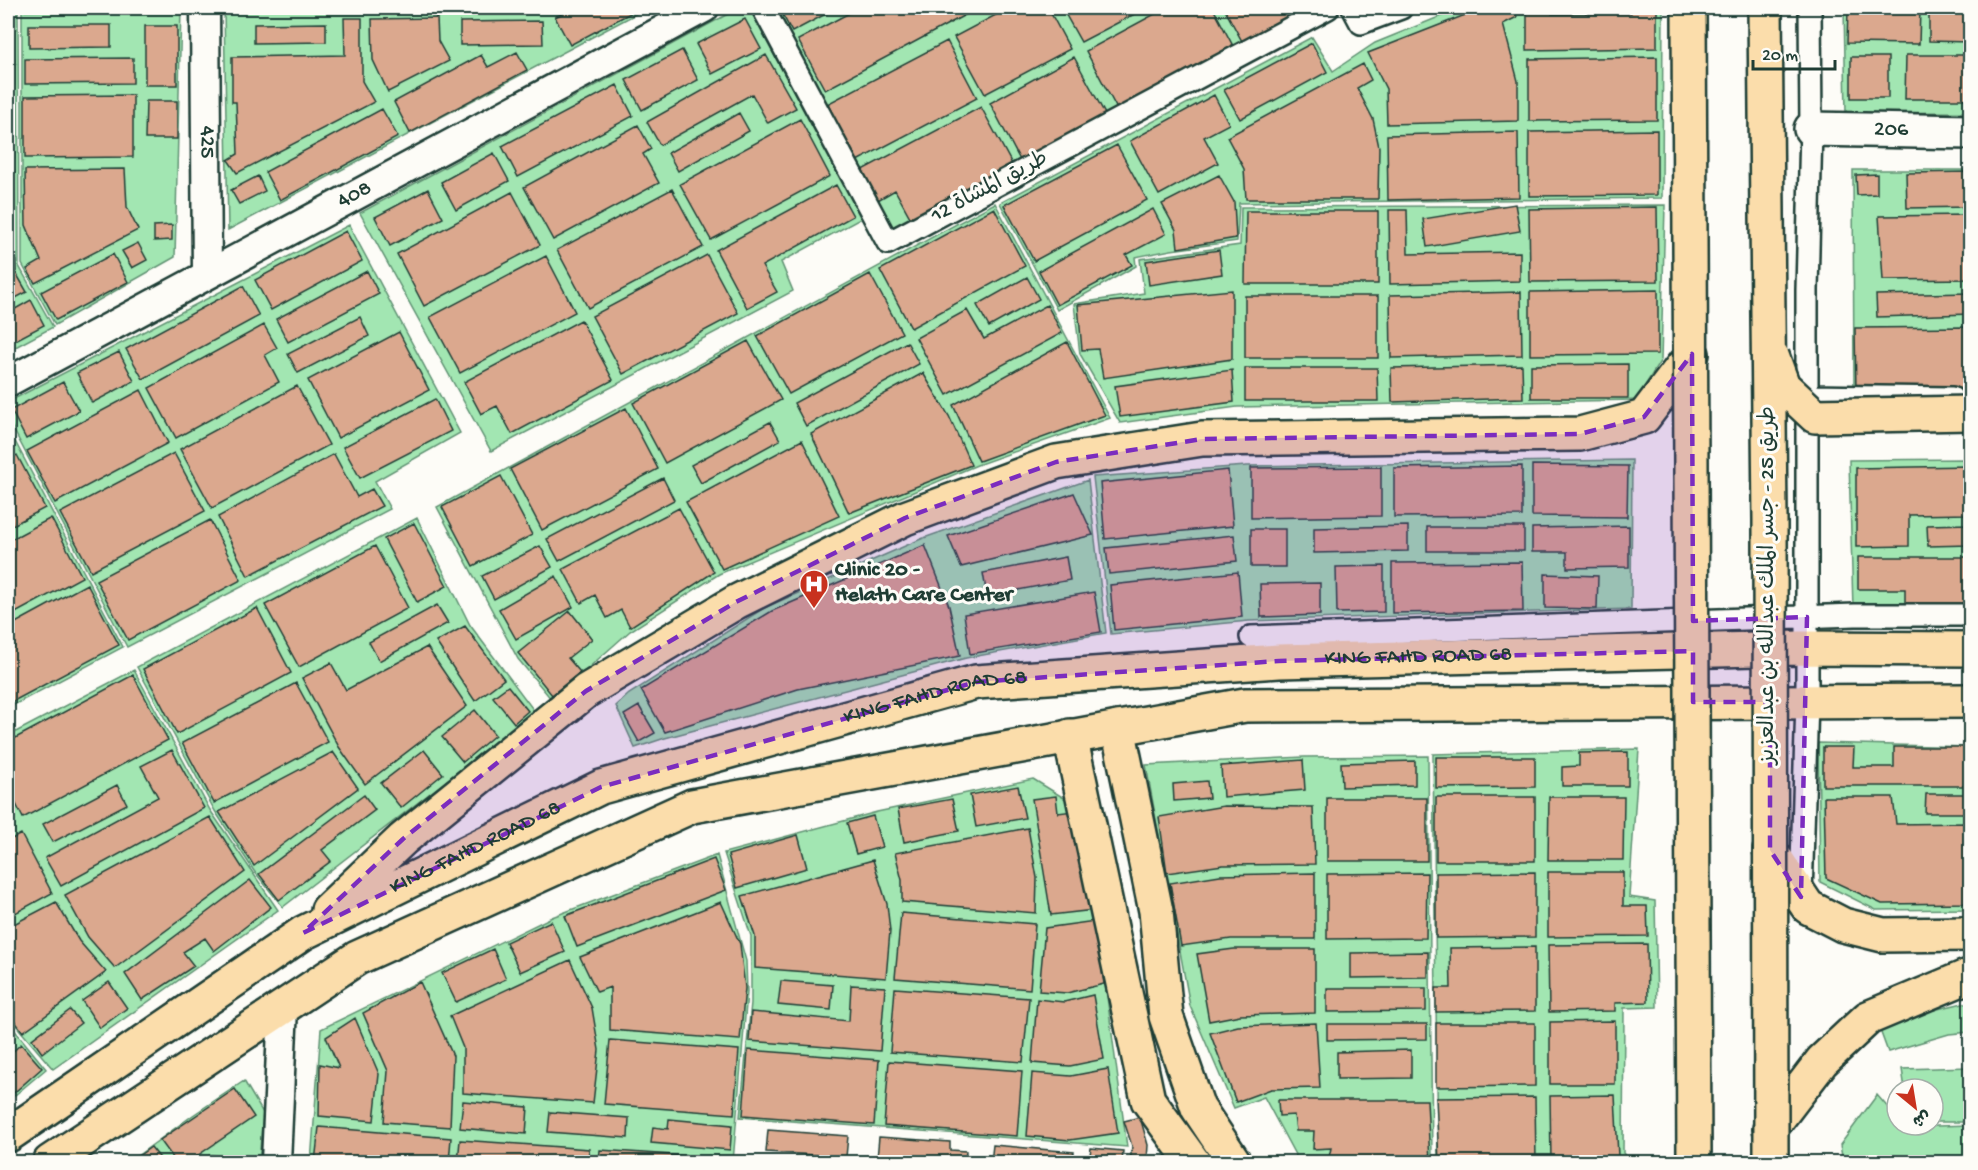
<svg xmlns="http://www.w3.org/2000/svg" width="1978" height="1170" viewBox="0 0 1978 1170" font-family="'Gochi Hand','Playpen Sans Arabic',sans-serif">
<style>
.green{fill:#a2e6b2;stroke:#609273;stroke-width:1.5}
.building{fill:#dba88e;stroke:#1f3d34;stroke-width:1.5}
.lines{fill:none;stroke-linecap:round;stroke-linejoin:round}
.pedestrian-casing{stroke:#1f3d34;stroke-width:26}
.minor-casing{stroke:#1f3d34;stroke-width:33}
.secondary-casing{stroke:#1f3d34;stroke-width:38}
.primary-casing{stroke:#1f3d34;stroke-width:38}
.pedestrian{stroke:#fdfcf7;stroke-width:21}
.minor{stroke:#fdfcf7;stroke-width:28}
.secondary{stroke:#fdfcf7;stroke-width:33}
.primary{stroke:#fbddab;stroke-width:33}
.primary-bridge-casing{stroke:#1f3d34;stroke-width:38;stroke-linecap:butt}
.primary-bridge{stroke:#fbddab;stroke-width:33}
.marked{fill:#7b2cbf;fill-opacity:0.2;stroke:#7b2cbf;stroke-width:4.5;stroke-dasharray:12 8;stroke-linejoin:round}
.labels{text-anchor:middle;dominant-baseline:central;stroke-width:6;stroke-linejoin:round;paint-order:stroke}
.street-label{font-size:22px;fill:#1f3d34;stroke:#fdfcf7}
.poi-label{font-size:22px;font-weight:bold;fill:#1f3d34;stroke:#fdfcf7;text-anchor:start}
</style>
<rect width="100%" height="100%" fill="#fdfcf7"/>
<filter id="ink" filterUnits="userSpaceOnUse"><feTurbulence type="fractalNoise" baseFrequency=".0167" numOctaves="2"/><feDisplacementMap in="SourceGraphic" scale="12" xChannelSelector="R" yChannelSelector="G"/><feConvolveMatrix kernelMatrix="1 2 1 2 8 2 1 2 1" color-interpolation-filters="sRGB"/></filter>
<g filter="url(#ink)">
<path class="green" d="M8,8H18L19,266L53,327L8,351Z
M22,8H181L175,257L55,325L22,264Z
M224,8H647L228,230Z
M739,8H749L862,218L781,262L793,291L491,451L360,213Z
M771,8H1310L890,233Z
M1461,8H1663L1662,198L1239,203L1237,241L1171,250L1135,257L1136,266L1057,310L1000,203L1312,37L1333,71L1375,43Z
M1844,8H1970V112L1846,113Z
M1853,170H1970V394L1854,395Z
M995,203L1110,418L977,465L719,574L630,631L552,700L518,659L437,507Z
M1665,205L1661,360L1636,400L1237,407L1120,423L1080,354L1074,304L1144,293L1140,259L1240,245L1241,207Z
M349,225L460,433L375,481L390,509L127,647L8,419V402Z
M8,428L123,647L8,708Z
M1970,459V609H1853L1849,460Z
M1632,460L1631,609L1249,621L1111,634L1093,477L1247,466Z
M1088,480L1106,633L966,658L665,738L635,748L616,706L629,694L764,608L921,539Z
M417,518L470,625L535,712L283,907L254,871L215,811L137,667Z
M134,670L210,810L278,910L53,1069L8,1016V736Z
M1818,743L1970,747V909L1876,910L1820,882Z
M1639,749L1629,897L1655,901L1657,1007L1624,1008L1623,1153L1630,1162H1438L1433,754Z
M1428,756L1432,1162H1299L1264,1097L1234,1108L1190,1006L1146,765L1304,757Z
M1033,779L1082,809L1127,1147L740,1117L751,1003V936L724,853L877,812Z
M717,855L746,961L747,992L733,1162H311L321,1029L552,917Z
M1963,1003H1970V1032L1949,1034L1888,1052L1880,1030L1908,1016Z
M8,1022L46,1069L8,1101Z
M1970,1067V1122H1933V1089H1905L1902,1069Z
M244,1081L263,1113L259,1162H129L193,1115Z
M1877,1095L1897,1118V1125H1904L1905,1127L1970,1125V1162H1843L1840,1145Z"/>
<path class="building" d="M25,8H177V9L25,11Z
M573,8H640L570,45L555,17Z
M779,8H837L792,32Z
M853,8H978L825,90L798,40L855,10Z
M1009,8H1048L1070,49L985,94L954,37Z
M1062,8H1146L1081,42Z
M1166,8H1213L1233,46L1117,109L1086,51Z
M1224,8H1308L1243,43Z
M1483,8H1514L1517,17L1503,24L1518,81V121L1387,124L1386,89L1368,53Z
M1527,8H1552V14L1631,13V8H1657V48L1527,50Z
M1848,8H1920L1919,44L1847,43Z
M1929,8H1970V42L1929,41Z
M344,18H362V81L374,102L237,173L228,160L238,154L236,102H232V57L345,55Z
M437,18L438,41L449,61L388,92L373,60L372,19Z
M745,19L761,49L712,74L696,44Z
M542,21L543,44L460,45V22Z
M326,23V42L254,43V24Z
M29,25H111V47L29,48Z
M145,26H177V85H145Z
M947,41L977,98L857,161L827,104Z
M1312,43L1327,72L1240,119L1224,90Z
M682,50L698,80L642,110L626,80Z
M517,52L527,70L410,133L394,102L481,55L488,67Z
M766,55L796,108L768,123L752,94L660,145L647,122Z
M1906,55H1970V99H1905Z
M1074,57L1106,116L1021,162L990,103Z
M1657,57V120L1529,121V59Z
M1851,57H1888V98H1851Z
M8,58H14V85H8Z
M133,58V83L25,84V59Z
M1363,64L1371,80L1357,88L1373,119L1379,147L1378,199H1246L1244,169L1227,137Z
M617,85L633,116L518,177L502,146Z
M133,95V157L25,158V96Z
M1214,95L1229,124L1204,137L1218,163L1159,195L1130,141Z
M8,96H14V158H8Z
M146,101H177V139H145Z
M981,107L1013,166L911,219L895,190L878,200L862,170Z
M382,109L398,137L280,200L265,172Z
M739,113L749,131L678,171L668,153Z
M800,119L830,176L711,240L680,184Z
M638,125L651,149L643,154L659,183L553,240L524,187Z
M1657,130V195L1529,196V132Z
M1518,132L1519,197L1388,200L1387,135Z
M1117,145L1147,200L1034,261L1004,205Z
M494,153L509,181L456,210L441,182Z
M125,169L127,207L138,230L35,283L27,269L41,261L26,225L25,170Z
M8,170H14L15,233H8Z
M1970,172V207L1907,208L1906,173Z
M1877,174V194L1857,195L1856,175Z
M1219,175L1234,202L1236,238L1178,248L1176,230L1162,204Z
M258,176L265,191L239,204L231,190Z
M836,185L853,216L762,266L777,292L747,308L716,250Z
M428,189L443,218L390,246L375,217Z
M672,189L703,247L588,308L557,250Z
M512,192L540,245L424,306L397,254Z
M1515,204L1520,231L1427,247L1423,219Z
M1657,207L1658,281L1530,282L1529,209Z
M994,208L1025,266L911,328L880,270Z
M1153,209L1166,234L1126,255L1132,265L1057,305L1039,271Z
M1389,210H1407L1408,254L1520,252V281L1390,284Z
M1246,211H1378V284H1245Z
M1970,215V279L1883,280L1879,216Z
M172,225V240L154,241V226Z
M346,231L362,261L271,310L255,280Z
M138,243L147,260L132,268L122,251Z
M15,244L16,273L27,292L8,302V245Z
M1219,250L1222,274L1149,285L1146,261Z
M113,254L128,282L56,320L41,292Z
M707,255L738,313L623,374L592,316Z
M546,256L575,312L460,373L430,317Z
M367,271L379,294L288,342L276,319Z
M870,274L902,333L789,394L757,336Z
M1027,277L1039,299L989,327L977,305Z
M243,286L259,316L143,379L126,349Z
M1232,290V359L1103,378L1098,349L1082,350L1078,305Z
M1658,290V354L1530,355V292Z
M1521,292L1522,355L1391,358L1390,295Z
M1970,293V314L1877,317L1876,295Z
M1245,296H1378V358H1245Z
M31,300L44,325L8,344V313Z
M1047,305L1062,333L947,395L916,338L967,310L984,339Z
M360,317L369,336L298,373L288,354Z
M581,320L613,380L512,434L497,406L481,414L464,382Z
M264,325L277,348L265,355L279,382L176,438L149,388Z
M1970,327V392L1856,393L1855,328Z
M399,332L429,390L338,438L308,380Z
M748,341L781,400L665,463L633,403Z
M907,342L919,364L806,426L794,403Z
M1067,342L1105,415L979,461L953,405Z
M119,352L134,381L92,403L77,373Z
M1628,364V398H1531V365Z
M1522,365L1523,398L1392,402L1391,368Z
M1245,368H1377L1378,401H1245Z
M1232,370L1234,402L1120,417L1115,386Z
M923,373L949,416L971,465L849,513L811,434Z
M63,382L79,411L26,439L11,410Z
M297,386L329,445L212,508L180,449Z
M141,390L168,443L55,503L27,451Z
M435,399L451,431L360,478L343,447Z
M626,408L658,469L542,530L510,469Z
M770,422L780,440L701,483L691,465Z
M802,440L839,516L722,569L686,502Z
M174,453L205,511L91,571L60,513Z
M334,454L357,497L372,489L382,506L248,576L218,517Z
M17,455L45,508L13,525L8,513V461Z
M1532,465L1628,466L1627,517L1532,516Z
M1522,466V516L1394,517V468Z
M1970,466V514L1909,515V546L1856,547V468Z
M1381,467V516L1251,518V468Z
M1228,470L1233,526L1105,539L1100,483Z
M501,476L532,535L473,566L442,507Z
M663,478L674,500L559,561L547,539Z
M1074,493L1093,535L961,567L948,536Z
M679,508L714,572L630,627L621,610L607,618L595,595L581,603L563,569Z
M51,518L82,577L8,617V541Z
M210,520L241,580L128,640L96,580Z
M414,523L447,586L417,602L384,539Z
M1970,524V545L1928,546L1927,525Z
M1408,526V551L1314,553V528Z
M1629,526V567L1567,568V552H1532V528Z
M1427,527H1524V551H1427Z
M1251,529H1285V567H1251Z
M1234,535L1237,561L1109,574L1106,548Z
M925,545L949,606L960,656L798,689L665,732L641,690L772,611Z
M375,546L408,608L299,667L265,605Z
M540,546L552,567L494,599L482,576Z
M1066,557L1070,580L987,596L983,573Z
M1858,557H1970V607H1905V589H1858Z
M1522,562L1523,611L1392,613V563Z
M1384,566V612L1337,613L1336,567Z
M1238,572L1242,617L1114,630L1110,585Z
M1545,574L1598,576L1597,609L1545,608Z
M556,576L573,607L516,639L499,609Z
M1320,583V615L1261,617L1260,584Z
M87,584L119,645L8,704V627Z
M1094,592L1101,632L970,654L964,614Z
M437,605L448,623L379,661L369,642Z
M257,608L291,673L177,734L143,669Z
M570,611L592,639L568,658L580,672L552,695L518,653Z
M465,626L504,679L475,701L436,642Z
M427,647L467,706L365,784L339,747L302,678L331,663L346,690Z
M133,675L168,740L23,818L8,788V742Z
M296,683L328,742L214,803L182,743Z
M508,686L528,711L514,723L493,697Z
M639,706L655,733L639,742L624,715Z
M475,710L495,735L463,762L442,737Z
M1823,747H1854L1853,767H1894V747H1970V786H1823Z
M172,750L204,808L61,886L45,858L158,797L141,766Z
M424,750L443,774L401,808L381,783Z
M333,752L358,788L254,866L219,812Z
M1628,752V786H1562V767L1579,766V753Z
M1436,757H1535V787L1436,788Z
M1303,760L1305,790L1223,797L1221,766Z
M1415,761V785L1342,787L1341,763Z
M1207,781L1209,798L1174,801L1173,784Z
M117,785L127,804L53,842L43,824Z
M1018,786L1025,818L976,827L970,795Z
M1926,794H1970V813H1925Z
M364,795L375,810L322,850L331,861L279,900L259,874Z
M1056,796L1058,813L1082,810L1094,910L1051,915L1032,799Z
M1436,797H1535V861H1436Z
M1549,797H1624L1623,860H1548Z
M1824,797H1893L1896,824L1970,823V903L1882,904L1826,878Z
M1327,798H1427V861H1327Z
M952,799L959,831L904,842L898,809Z
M1224,806L1313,807L1315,864L1223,865L1167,873L1159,817Z
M873,816L882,847L856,854L847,823Z
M210,817L245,872L115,968L88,937L65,895Z
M1028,828L1037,878L1036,913L902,902V880L895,853Z
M21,834L52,893L8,917V841Z
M798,835L807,868L737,888L728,855Z
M714,859L726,890L577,947L565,916Z
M873,860L887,904L890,931L886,978L755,968V936L742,896Z
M1535,872V937L1436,938V873Z
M1548,872H1623V906H1647L1648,936L1548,937Z
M1315,873V939H1231L1181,946L1170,883L1220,875Z
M1427,873L1426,938L1327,939V874Z
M250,880L271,907L214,951L205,938L183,952L194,966L142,1000L125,974Z
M56,902L79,941L106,972L23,1032L8,1012V927Z
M721,902L740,944L745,988L740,1040L610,1030V987L597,992L580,957Z
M901,913L1035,924L1030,989L895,978Z
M551,921L565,952L520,972L506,942Z
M1095,921L1104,984L1067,993L1039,991L1045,928Z
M1647,944L1648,1002L1615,1003V1011L1549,1012L1548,945Z
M1535,947V1011L1436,1012V988H1451L1450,948Z
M493,949L506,979L456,1002L442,973Z
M1234,949H1315V1013L1240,1015L1209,1021L1197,954Z
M1428,952V977L1351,978V953Z
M570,960L592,1008L599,1050L593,1103L463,1093V1048L450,1016Z
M781,981L833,985L831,1010L778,1005Z
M109,982L127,1008L100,1028L82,1001Z
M420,982L453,1056L450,1127L384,1122L388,1071L363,1013Z
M851,985L885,987L880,1051L749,1041L751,1012L849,1021Z
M895,988L1029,998L1023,1062L890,1052Z
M1327,988H1426V1011L1327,1012Z
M1093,995L1104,1059L1070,1066L1032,1063L1037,999L1064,1002Z
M70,1010L81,1023L42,1053L32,1039Z
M355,1018L379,1074L374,1121L319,1116L320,1064L339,1068L326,1037Z
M1615,1021V1084H1550V1022Z
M1316,1023L1320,1088L1271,1089L1236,1102L1210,1033L1238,1026Z
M1436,1023H1535V1086L1436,1087Z
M1327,1024H1427V1039L1327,1040Z
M610,1040L739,1050L734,1114L604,1104Z
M21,1044L42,1068L8,1098V1056Z
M748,1050L879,1060L874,1125L743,1115Z
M1411,1050V1078L1337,1079V1052Z
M889,1061L1022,1071L1017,1136L884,1126Z
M1108,1069L1118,1133L1070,1140L1027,1136L1032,1073L1071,1076Z
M235,1089L254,1117L188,1162H176L160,1140Z
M1615,1095L1618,1156L1623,1162H1551L1550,1096Z
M1535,1097L1536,1162H1439L1436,1098Z
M1278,1100H1427L1430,1162H1328L1331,1148L1313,1149L1314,1131H1296L1294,1115L1279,1116Z
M463,1101L528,1107L526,1134L460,1128Z
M550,1112L629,1118L628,1138L548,1132Z
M1140,1117L1148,1145L1147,1160L1157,1161V1162H1130L1132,1146L1124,1121Z
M669,1119L732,1125L730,1150L651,1143L653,1127L668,1129Z
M319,1127L451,1138L449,1162H315Z
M768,1130L848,1136L846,1157L766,1152Z
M879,1137L950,1142V1150L966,1151L965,1162H922L877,1159Z
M460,1140L589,1149L588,1162H458Z
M993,1145L1074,1152L1073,1162H991Z
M151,1147L163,1162H130Z
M1091,1148L1123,1151L1122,1162H1089Z
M600,1150L730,1159V1162H599Z
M210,1155L234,1157L233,1162H209Z"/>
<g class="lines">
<g class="pedestrian-casing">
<path id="pedestrian" d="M763,8L888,243L1328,8
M1353,8L1361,23L1401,8
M1808,396L1952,398
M1251,637L1855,615H1970
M1801,896L1807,701V290L1811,129L1810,8"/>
</g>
<g class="minor-casing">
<g id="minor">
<path id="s1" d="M205,8L207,274"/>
<path id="s2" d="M8,382L704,8"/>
<path d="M276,1162L283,1007"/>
</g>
</g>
<g class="secondary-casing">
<g id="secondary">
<path id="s3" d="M1811,129L1970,132"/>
</g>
</g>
<g class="primary-casing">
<g id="primary">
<path d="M1118,728L1156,911L1166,1016L1198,1108L1234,1162"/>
<path d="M1070,736L1148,1100L1193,1162"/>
<path d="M1770,850L1808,907L1843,925L1883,935L1970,934"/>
<path d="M328,910L403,839L586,691L736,602L905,518L1056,462L1202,439L1580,434L1644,417L1692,354"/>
<path d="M1770,1129L1822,1061L1868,1018L1966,977H1970"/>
<path id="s4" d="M8,1135L303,933L601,787L976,682L1279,661L1800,648L1970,649"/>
<path d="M50,1162L357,958L692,806L1245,705L1970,701"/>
</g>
</g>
<use href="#pedestrian" class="pedestrian"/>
<use href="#minor" class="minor"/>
<use href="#secondary" class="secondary"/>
<use href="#primary" class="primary"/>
<g class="primary-bridge-casing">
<path id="primary-bridge" d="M1689,8L1694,1162
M1765,8L1770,520L1771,1162
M1772,356L1783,386L1815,416L1970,413"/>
</g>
<use href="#primary-bridge" class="primary-bridge"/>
</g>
</g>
<path class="marked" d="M1692,354L1693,621L1807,617L1801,897L1770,850V702H1693V651L1279,661L976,682L601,787L303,933L403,839L586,691L736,602L905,518L1056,462L1202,439L1580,434L1644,417Z"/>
<defs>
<g id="hospital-pin" transform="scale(1.5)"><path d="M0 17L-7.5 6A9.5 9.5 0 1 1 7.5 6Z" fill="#c8321e" stroke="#fdfcf7"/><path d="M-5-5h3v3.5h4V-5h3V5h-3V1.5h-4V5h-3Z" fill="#fff"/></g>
</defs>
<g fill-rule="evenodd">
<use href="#hospital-pin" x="814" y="584"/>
</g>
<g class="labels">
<g class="street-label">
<text stroke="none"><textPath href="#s3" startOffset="80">206</textPath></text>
<text stroke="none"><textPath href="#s1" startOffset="134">425</textPath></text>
<text transform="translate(990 188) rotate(-28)">طريق المشاة 12</text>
<text stroke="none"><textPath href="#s2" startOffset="394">408</textPath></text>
<text transform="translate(1769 585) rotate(-90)">طريق 25 - جسر الملك عبدالله بن عبدالعزيز</text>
<text stroke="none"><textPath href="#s4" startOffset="1522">KING FAHD ROAD 68</textPath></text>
<text stroke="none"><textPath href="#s4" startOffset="1036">KING FAHD ROAD 68</textPath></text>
<text stroke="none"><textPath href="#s4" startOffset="550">KING FAHD ROAD 68</textPath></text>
</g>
<g class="poi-label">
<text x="835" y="571">Clinic 20 -<tspan x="835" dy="25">Helath Care Center</tspan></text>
</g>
</g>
<rect width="1978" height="1170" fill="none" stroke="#fdfcf7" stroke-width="30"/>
<rect x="15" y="15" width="1948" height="1140" fill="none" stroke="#1f3d34" stroke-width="2" filter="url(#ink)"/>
<g transform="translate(1915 1107) rotate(150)"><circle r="28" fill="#fdfcf7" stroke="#a4b0a9" stroke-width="1.5"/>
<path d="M0-4.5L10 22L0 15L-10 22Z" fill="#c8321e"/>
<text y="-9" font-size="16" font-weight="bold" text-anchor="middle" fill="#1f3d34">ش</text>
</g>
<path d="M1753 60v9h82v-9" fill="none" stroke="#1f3d34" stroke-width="3"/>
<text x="1762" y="60" font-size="18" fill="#1f3d34" stroke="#fdfcf7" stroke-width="4.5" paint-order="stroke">20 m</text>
</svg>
